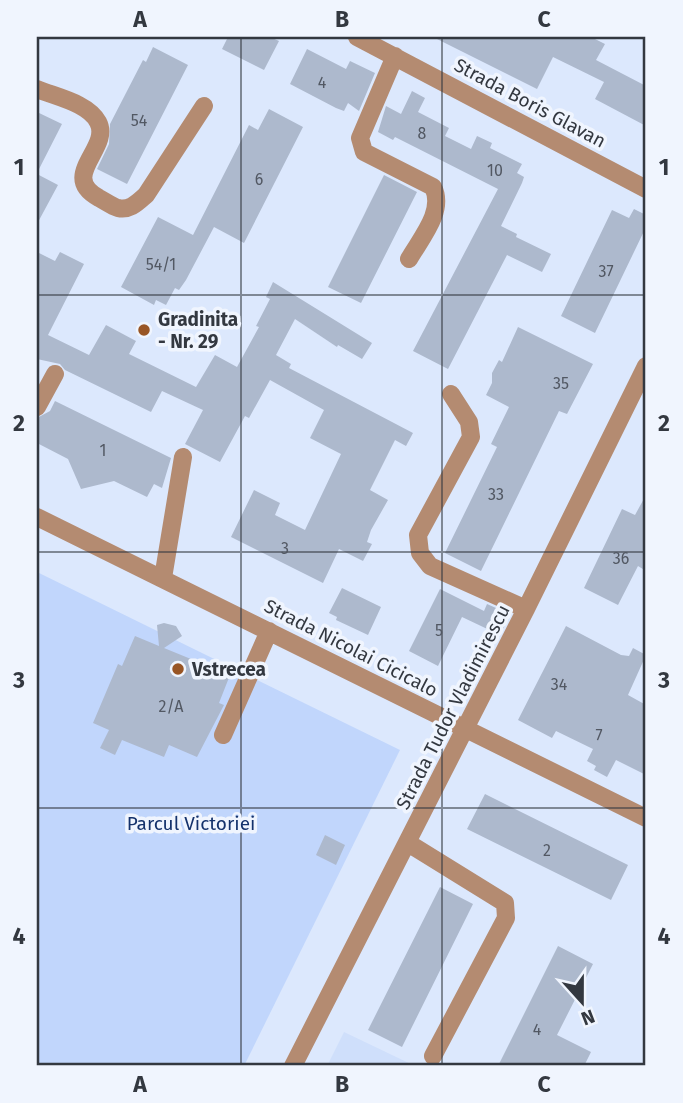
<svg xmlns="http://www.w3.org/2000/svg" width="683" height="1103" viewBox="0 0 683 1103" font-family="'Fira Sans',sans-serif">
<style>
.built{fill:#cfdffb}
.green{fill:#c1d6fc}
.building{fill:#adb9cd}
.lines{fill:none;stroke-linecap:round;stroke-linejoin:round}
.minor{stroke:#b48b71;stroke-width:18}
.grid{fill:none;stroke:#333840;stroke-width:2;stroke-opacity:0.55}
.poi-dot{fill:#985525;stroke:#f0f5fe;stroke-width:2.5}
.labels{text-anchor:middle;dominant-baseline:central;stroke-width:7;stroke-linejoin:round;paint-order:stroke}
.number-label{font-size:16px;fill:#525863}
.street-label{font-size:19px;fill:#333840;stroke:#f0f5fe}
.poi-label{font-size:19px;font-weight:bold;fill:#333840;stroke:#f0f5fe;text-anchor:start}
.park-label{font-size:19px;fill:#14326c;stroke:#f0f5fe}
.neatline{fill:none;stroke:#333840;stroke-width:2.5}
.grid-label{font-size:23px;text-anchor:middle;font-weight:bold;fill:#333840}
</style>
<rect width="100%" height="100%" fill="#dce8fd"/>
<path class="built" d="M344,1032L415,1066H327Z"/>
<path class="green" d="M37,572L400,750L244,1066H37Z"/>
<path class="building" d="M228,37H270L279,41L264,70L222,49Z
M433,37H591L605,44L596,60L646,86V126L595,99L604,82L553,57L537,89Z
M153,47L188,65L127,184L97,169L109,144L110,124L143,60L146,62Z
M307,49L346,69L350,61L375,73L359,111L348,103L344,111L336,108L290,84Z
M412,91L425,98L418,112L449,128L445,136L471,149L477,136L492,143L490,148L522,164L517,173L524,177L522,183L501,226L517,234L516,237L551,254L542,272L507,255L448,369L413,351L498,189L395,137L393,140L378,132L386,106L401,114Z
M269,109L303,127L244,243L214,227L186,280L179,290L175,288L166,305L156,300L154,305L121,287L158,217L193,235L249,125L258,130Z
M37,112L62,124L37,173Z
M37,174L58,185L37,224Z
M384,175L417,192L361,303L328,287Z
M634,209L646,215V227L595,333L561,316L612,210L629,218Z
M37,252L55,261L60,252L84,264L48,335L89,355L106,325L136,341L129,354L196,387L215,355L237,367L259,327L256,326L270,299L266,297L273,282L372,343L362,359L338,345L337,347L295,319L276,355L291,364L289,368L413,433L406,446L395,440L370,490L388,500L371,530L367,542L372,544L363,561L339,549L323,583L231,537L254,490L280,503L275,515L305,530L341,454L310,438L324,410L270,380L249,418L245,416L220,462L185,444L203,410L162,391L151,412L65,370L60,364L37,359Z
M518,327L593,364L567,414L559,411L481,571L445,553L497,447L491,444L509,407L486,395L492,383V373L499,360L502,362Z
M55,401L171,458L162,488L154,484L147,497L114,481L81,489L68,459L37,443V418L50,411Z
M646,495V571L638,566L618,605L584,588L622,509L635,515Z
M342,588L381,607L368,635L336,620L337,617L329,613Z
M440,589L484,611L487,604L505,612L501,620L506,623L500,635L462,617L438,666L409,651Z
M164,623L176,626L182,636L164,648L230,675L219,703L224,705L197,757L169,745L164,757L122,740L115,755L100,748L109,730L93,723L118,664L122,666L135,636L159,646L157,625Z
M566,626L621,655L629,656L633,648L646,655L628,695L646,705V775L616,760L607,777L594,770L596,766L587,761L593,749L556,731L552,738L518,720Z
M485,794L628,865L611,900L467,829Z
M325,835L345,845L336,865L316,855Z
M440,887L473,904L402,1047L368,1030Z
M558,946L593,964L557,1035L591,1052L584,1066H498Z"/>
<g class="lines">
<path class="minor" d="M357,37L646,189
M395,56L360,138L364,152L433,187C445,211 421,238 409,259
M37,89C56,97 88,103 98,122C112,148 58,176 99,198C105,201 112,206 118,208C130,211 138,202 146,195L204,106
M451,394L469,422L471,437L418,535L420,553L430,566L526,609
M37,407L55,374
M37,517L646,818
M163,578L183,457
M223,735L269,631
M408,843L505,903L506,918L433,1056
M293,1066L526,609L646,366"/>
</g>
<path class="grid" d="M241,37V1066M442,37V1066M37,295H646M37,552H646M37,808H646"/>
<g class="poi-dot">
<circle cx="144" cy="330" r="7"/>
<circle cx="178" cy="669" r="7"/>
</g>
<g class="labels">
<g class="number-label">
<text x="322" y="82">4</text>
<text x="139" y="120">54</text>
<text x="422" y="133">8</text>
<text x="495" y="170">10</text>
<text x="259" y="179">6</text>
<text x="161" y="264">54/1</text>
<text x="606" y="271">37</text>
<text x="561" y="383">35</text>
<text x="103" y="450">1</text>
<text x="496" y="494">33</text>
<text x="285" y="548">3</text>
<text x="621" y="558">36</text>
<text x="439" y="630">5</text>
<text x="559" y="684">34</text>
<text x="171" y="706">2/A</text>
<text x="599" y="735">7</text>
<text x="547" y="850">2</text>
<text x="537" y="1029">4</text>
</g>
<g class="street-label">
<text transform="translate(530 103) rotate(28)">Strada Boris Glavan</text>
<text transform="translate(351 648) rotate(27)">Strada Nicolai Cicicalo</text>
<text transform="translate(453 707) rotate(-63)">Strada Tudor Vladimirescu</text>
</g>
<g class="poi-label">
<text x="158" y="319">Gradinita<tspan x="158" dy="22">- Nr. 29</tspan></text>
<text x="192" y="669">Vstrecea</text>
</g>
<g class="park-label">
<text x="191" y="823">Parcul Victoriei</text>
</g>
</g>
<rect width="683" height="1103" fill="none" stroke="#f0f5fe" stroke-width="77"/>
<g transform="translate(582 1002) rotate(159)" stroke="#f0f5fe" stroke-width="5" paint-order="stroke">
<path d="M0-5L12 26L0 18L-12 26Z" fill="#333840"/>
<text y="-10" font-size="19" font-weight="bold" text-anchor="middle" fill="#333840">N</text>
</g>
<rect x="38" y="38" width="606" height="1026" class="neatline"/>
<g class="grid-label">
<text x="140" y="27">A</text>
<text x="342" y="27">B</text>
<text x="544" y="27">C</text>
<text x="19" y="175">1</text>
<text x="664" y="175">1</text>
<text x="19" y="431">2</text>
<text x="664" y="431">2</text>
<text x="19" y="688">3</text>
<text x="664" y="688">3</text>
<text x="19" y="944">4</text>
<text x="664" y="944">4</text>
<text x="140" y="1092">A</text>
<text x="342" y="1092">B</text>
<text x="544" y="1092">C</text>
</g>
</svg>
